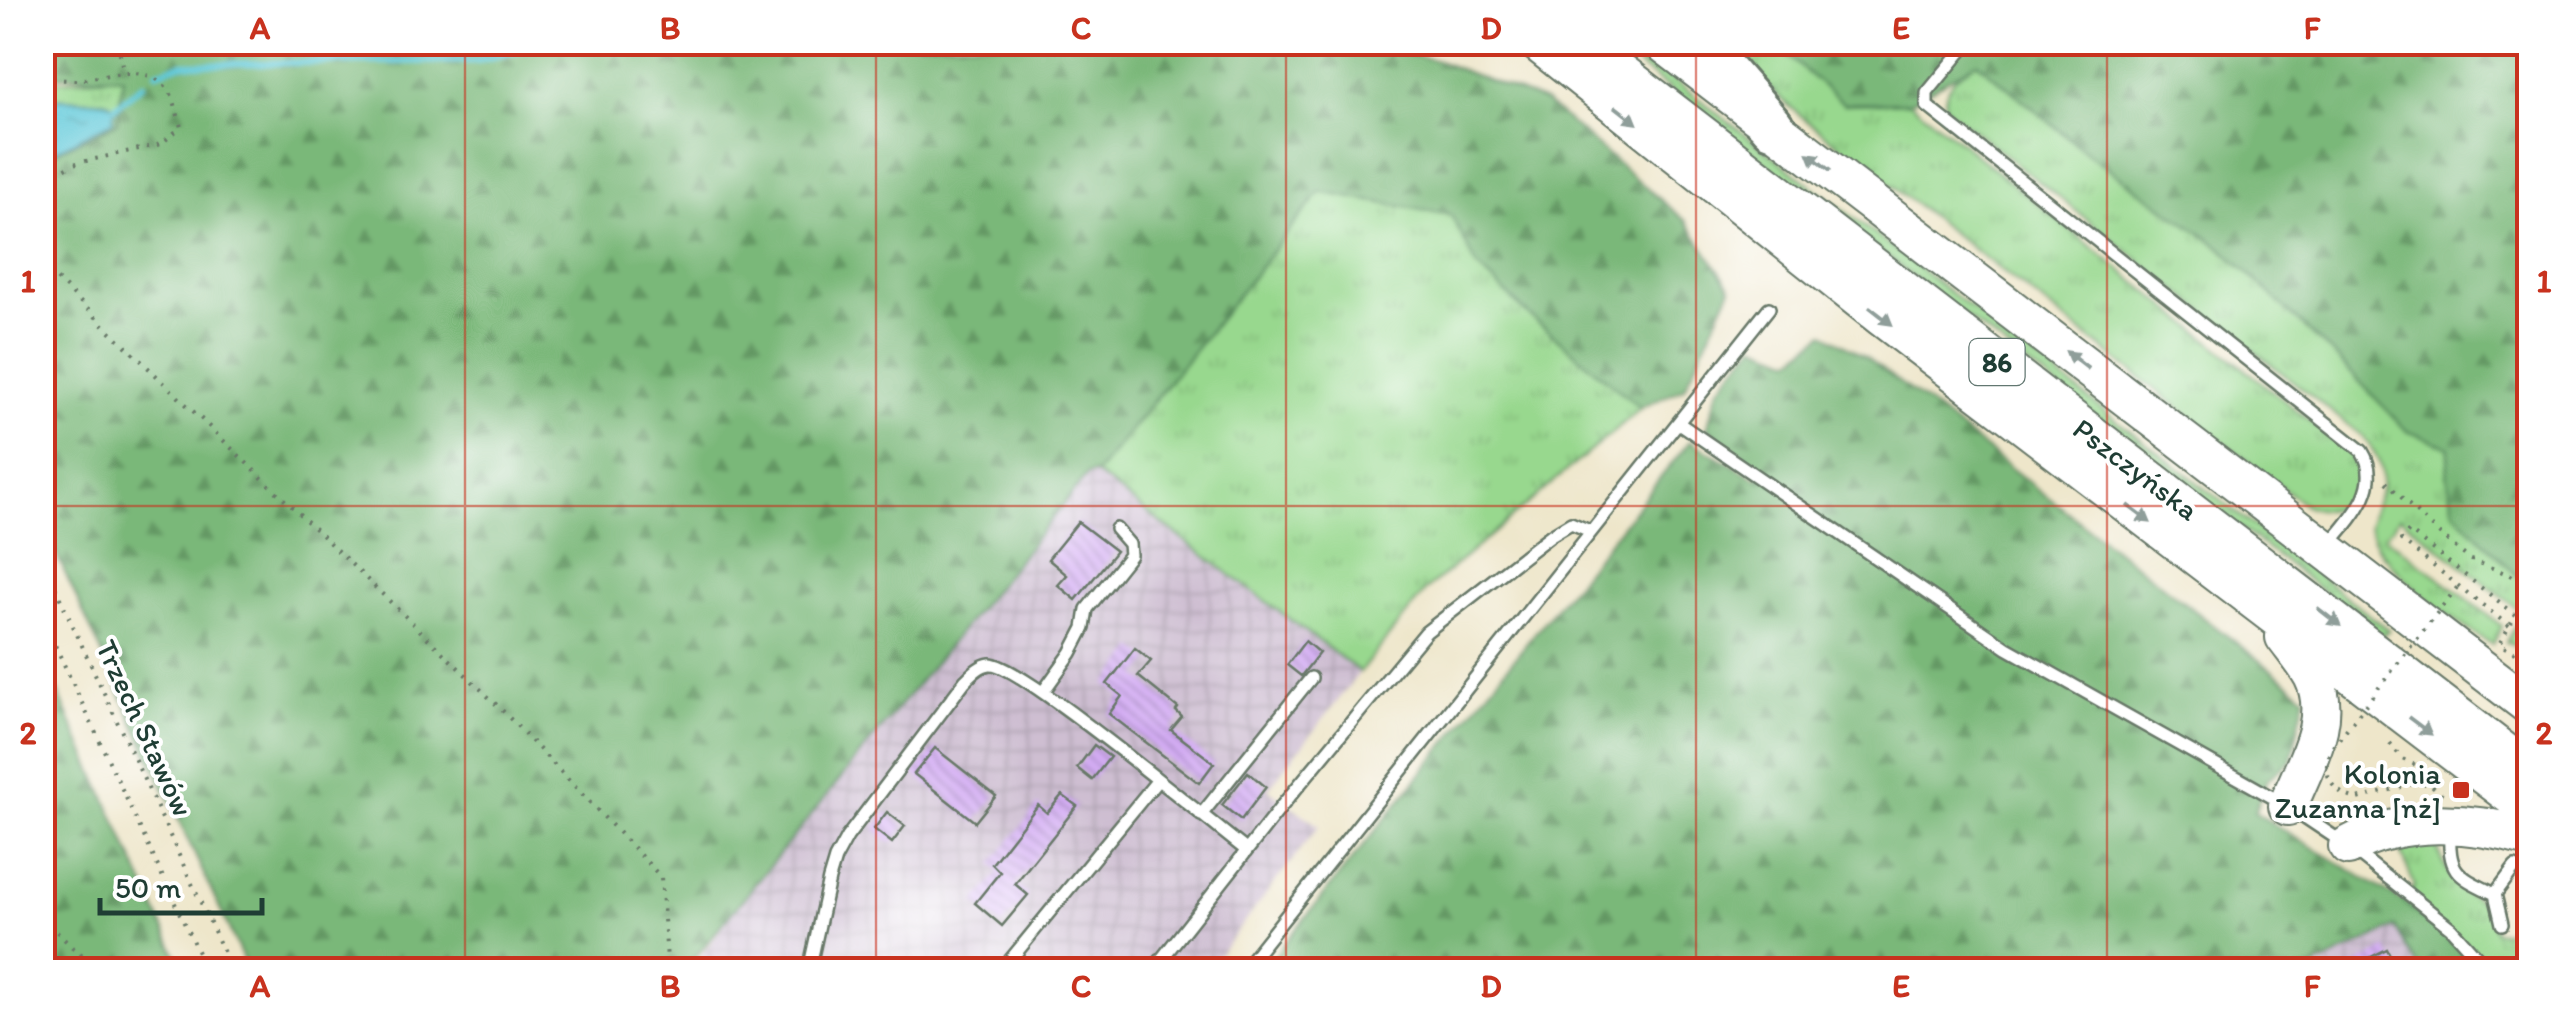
<svg xmlns="http://www.w3.org/2000/svg" width="2572" height="1013" viewBox="0 0 2572 1013" font-family="Itim,sans-serif">
<style>
.industrial{fill:url(#industrial-grid)}
.grass{fill:url(#grass-tufts);stroke:#5c8a61;stroke-width:2.5}
.forest{fill:url(#forest-firs);stroke:#4c7a56;stroke-width:2.5}
.water{fill:url(#water-ripples);stroke:#3e8286;stroke-width:2.5}
.lines{fill:none;stroke-linecap:round;stroke-linejoin:round}
.stream{stroke:#5dc8d8;stroke-width:6}
.building{fill:url(#building-back-hatch)}
.lane-casing{stroke:#677868;stroke-width:16}
.primary-casing{stroke:#677868;stroke-width:42}
.highway-casing{stroke:#677868;stroke-width:48}
.path{stroke:#677868;stroke-width:4;stroke-dasharray:2.5 8;stroke-linecap:butt}
.lane{stroke:#fff;stroke-width:11}
.primary{stroke:#fff;stroke-width:38}
.highway{stroke:#fff;stroke-width:42}
.path-bridge{stroke:#677868;stroke-width:4;stroke-dasharray:2.5 8;stroke-linecap:butt}
.oneway{fill:#8f9e9a}
.grid{fill:none;stroke:#c8321e;stroke-width:2.5;stroke-opacity:0.55}
.poi-dot{fill:#c8321e;stroke:#fff;stroke-width:4}
.labels{text-anchor:middle;dominant-baseline:central;stroke-width:8;stroke-linejoin:round;paint-order:stroke}
.shield{fill:#fff;stroke:#627771;stroke-width:2.5}
.shield-label{font-size:28px;font-weight:bold;fill:#1f3d34}
.street-label{font-size:30px;fill:#1f3d34;stroke:#fff}
.poi-label{font-size:30px;fill:#1f3d34;stroke:#fff;text-anchor:end}
.neatline{fill:none;stroke:#c8321e;stroke-width:4}
.grid-label{font-size:32px;text-anchor:middle;font-weight:bold;fill:#c8321e}
</style>
<defs>
<pattern id="industrial-grid" width="8" height="8" patternUnits="userSpaceOnUse" patternTransform="scale(2.5)"><rect width="8" height="8" fill="#cebed1"/><path d="M0 4h8M4 0v8" fill="none" stroke="#b0a4b4"/></pattern>
<pattern id="grass-tufts" width="24" height="20" patternUnits="userSpaceOnUse" patternTransform="scale(2.5)"><rect width="24" height="20" fill="#98d88e"/><path d="M3 7l-1-3M5 7V3M7 7l1-3M15 17l-1-3M17 17v-4M19 17l1-3" fill="none" stroke="#83ba7b"/></pattern>
<pattern id="forest-firs" width="22" height="20" patternUnits="userSpaceOnUse" patternTransform="scale(2.5)"><rect width="22" height="20" fill="#7ab879"/><path d="M5 1l3.5 6h-7zM16 11l3.5 6h-7z" fill="#639764"/></pattern>
<pattern id="water-ripples" width="26" height="14" patternUnits="userSpaceOnUse" patternTransform="scale(2.5)"><rect width="26" height="14" fill="#5dc8d8"/><path d="M2 4q2-2 4 0t4 0M15 11q2-2 4 0t4 0" fill="none" stroke="#4ca4b0"/></pattern>
<pattern id="building-back-hatch" width="6" height="6" patternUnits="userSpaceOnUse" patternTransform="scale(2.5)"><rect width="6" height="6" fill="#d3acf3"/><path d="M-1 5l2 2M0 0l6 6M5-1l2 2" fill="none" stroke="#ab8dc6"/></pattern>
</defs>
<rect width="100%" height="100%" fill="#fff"/>
<filter id="ink" filterUnits="userSpaceOnUse"><feTurbulence type="fractalNoise" baseFrequency=".01" numOctaves="2"/><feDisplacementMap in="SourceGraphic" scale="20" xChannelSelector="R" yChannelSelector="G"/><feConvolveMatrix kernelMatrix="1 2 1 2 8 2 1 2 1" color-interpolation-filters="sRGB"/></filter>
<filter id="wash" filterUnits="userSpaceOnUse"><feTurbulence type="fractalNoise" baseFrequency=".0048" numOctaves="4" result="noise"/><feDisplacementMap in="SourceGraphic" scale="40" xChannelSelector="R" yChannelSelector="G"/><feGaussianBlur stdDeviation="2.25" result="paint"/><feColorMatrix in="noise" values="0 0 0 0 0 0 0 0 0 0 0 0 0 0 0 0 0 1.4 0 .05"/><feComposite in="paint" operator="in"/></filter>
<g filter="url(#wash)">
<rect width="100%" height="100%" fill="#eee6ca"/>
<path class="industrial" d="M1096,474L1360,672L1268,789L1319,826L1207,970H690L730,916L1088,475Z
M2396,926L2420,970H2309Z"/>
<path class="grass" d="M1609,43H1626L2389,630L2381,636Z
M1718,43H1773L1844,104L1910,102L2349,452C2375,484 2342,524 2305,505L1801,116Z
M1977,62L2087,153L2223,249L2335,356L2407,431L2450,447L2447,476L2454,511L2529,588V653L2506,642L2523,613L2400,517L2385,536L2502,626L2493,644C2462,630 2374,562 2370,528C2368,518 2374,507 2378,498C2388,473 2378,454 2361,435L1948,110L1944,105C1946,82 1958,73 1977,62Z
M123,76L117,122C94,138 64,143 43,161V157C63,140 91,136 113,121L106,101L43,98V82Z
M1320,192L1451,215L1478,267L1529,315L1641,408L1426,590L1360,672L1096,474Z
M2432,837L2448,872L2459,889L2484,904L2495,932L2529,928V970H2485L2403,902L2415,886L2398,846Z"/>
<path class="forest" d="M43,42L1366,43L1438,61L1545,102L1686,221L1731,288L1685,387L1641,408L1529,315L1477,266L1451,215L1320,192L1096,473L1087,475L685,970H248L43,525V161C64,143 94,138 117,122L123,77L43,75Z
M1773,43H2529V588L2454,511L2447,476L2449,447L2407,431L2335,356L2223,249L2087,153L1977,62L1910,102L1844,104Z
M1825,333L1865,357L1924,401L2305,696L2291,761L2267,779L2254,812L2403,902L2485,970H2420L2395,927L2309,970H1263L1690,441L1763,482L1750,461L1707,428L1718,389L1755,344L1792,359Z
M43,657L50,675L183,970H43Z"/>
<path class="water" d="M43,98L106,101L115,107L113,121L43,157Z"/>
<g class="lines">
<path class="stream" d="M157,72L181,64L477,61L549,42
M115,107L143,84"/>
</g>
<g id="blocks">
<path class="building" d="M1078,522L1116,551L1076,600L1058,585L1067,575L1048,559Z
M1305,641L1319,653L1301,676L1287,665Z
M1135,648L1151,661L1138,676L1178,708L1176,711L1182,717L1171,730L1214,763L1199,783L1109,714L1122,696L1107,684Z
M1094,745L1110,757L1092,780L1077,768Z
M935,748L996,796L975,822L914,774Z
M1248,772L1266,787L1241,820L1222,805Z
M1062,795L1077,806L1015,884L1028,895L1002,926L975,903L1000,872L992,864L1038,805L1047,813Z
M887,812L905,826L892,843L874,829Z
M2387,949L2398,970H2345Z"/>
</g>
</g>
<g filter="url(#ink)">
<use href="#blocks" fill-opacity="0" stroke="#677868" stroke-width="2.5"/>
<g class="lines">
<g class="lane-casing">
<path id="lane" d="M1969,42L1927,93V106L2362,451C2384,486 2351,519 2329,545
M1680,424L2007,648L2288,806L2348,846L2451,928L2477,957L2480,970
M1043,692L1071,653L1084,628L1087,609L1130,555L1129,544L1116,529
M1201,815L1311,678
M2450,828C2448,873 2456,875 2495,894
M2502,924L2495,894L2515,867
M809,970L829,879L835,859L847,837L965,681C972,674 980,665 990,664C1018,662 1211,823 1246,850
M1002,970L1157,781
M1153,970L1285,802L1426,632L1551,535L1571,523L1590,531
M1243,970L1769,308"/>
</g>
<g class="primary-casing">
<path id="primary" d="M1537,42L1882,317L2530,810
M1581,42L2530,772
M1662,42L2530,706
M2285,637C2294,649 2306,663 2313,676C2335,720 2303,766 2288,806
M2348,846C2401,816 2473,821 2530,838"/>
</g>
<g class="highway-casing">
<path id="highway" d="M1699,42L1772,126"/>
</g>
<path class="path" d="M118,42L123,71
M42,79C53,79 64,80 75,80C107,78 151,58 172,96C176,105 178,117 181,127L161,144L73,164L42,181
M42,265L500,708L661,877L667,960L671,970
M2386,482L2429,525L2469,559L2526,581L2529,600L2517,614
M42,559L232,970
M42,617L206,970
M2509,626L2401,540L2409,531L2516,615L2499,644L2530,661
M2390,743L2402,759L2425,769
M2412,784H2430L2443,795
M42,917L72,947L103,970"/>
<use href="#lane" class="lane"/>
<use href="#primary" class="primary"/>
<use href="#highway" class="highway"/>
<path class="path-bridge" d="M2412,784L2358,799C2332,794 2320,774 2331,749L2459,585"/>
</g>
<defs><path id="oneway-solid" d="M-6-.8H1V-3.2L6.5 0L1 3.2V.8H-6Z" transform="scale(2.5)"/></defs>
<g class="oneway">
<use href="#oneway-solid" transform="translate(1626 115) rotate(38)"/>
<use href="#oneway-solid" transform="translate(1819 162) rotate(-142)"/>
<use href="#oneway-solid" transform="translate(1881 316) rotate(38)"/>
<use href="#oneway-solid" transform="translate(2077 360) rotate(-142)"/>
<use href="#oneway-solid" transform="translate(2139 514) rotate(37)"/>
<use href="#oneway-solid" transform="translate(2329 617) rotate(38)"/>
<use href="#oneway-solid" transform="translate(2420 726) rotate(37)"/>
</g>
</g>
<path class="grid" d="M465,42V970M876,42V970M1286,42V970M1696,42V970M2107,42V970M42,506H2530"/>
<rect class="poi-dot" x="2451" y="780" width="20" height="20" rx="5"/>
<g class="labels">
<rect class="shield" x="1969.5" y="339" width="55" height="46" rx="8"/>
<g class="shield-label">
<text x="1997" y="362">86</text>
</g>
<g class="street-label">
<text transform="translate(2136 469) rotate(37)">Pszczyńska</text>
<text transform="translate(145 728) rotate(65)">Trzech Stawów</text>
</g>
<g class="poi-label">
<text x="2441" y="773">Kolonia<tspan x="2441" dy="34">Zuzanna [nż]</tspan></text>
</g>
</g>
<rect width="2572" height="1013" fill="none" stroke="#fff" stroke-width="110"/>
<path d="M100 898v15h162v-15" fill="none" stroke="#1f3d34" stroke-width="5"/>
<text x="115" y="898" font-size="30" fill="#1f3d34" stroke="#ffffff" stroke-width="8" paint-order="stroke">50 m</text>
<rect x="55" y="55" width="2462" height="903" class="neatline"/>
<g class="grid-label">
<text x="260" y="39">A</text>
<text x="670" y="39">B</text>
<text x="1081" y="39">C</text>
<text x="1491" y="39">D</text>
<text x="1901" y="39">E</text>
<text x="2312" y="39">F</text>
<text x="28" y="292">1</text>
<text x="2544" y="292">1</text>
<text x="28" y="744">2</text>
<text x="2544" y="744">2</text>
<text x="260" y="997">A</text>
<text x="670" y="997">B</text>
<text x="1081" y="997">C</text>
<text x="1491" y="997">D</text>
<text x="1901" y="997">E</text>
<text x="2312" y="997">F</text>
</g>
</svg>
